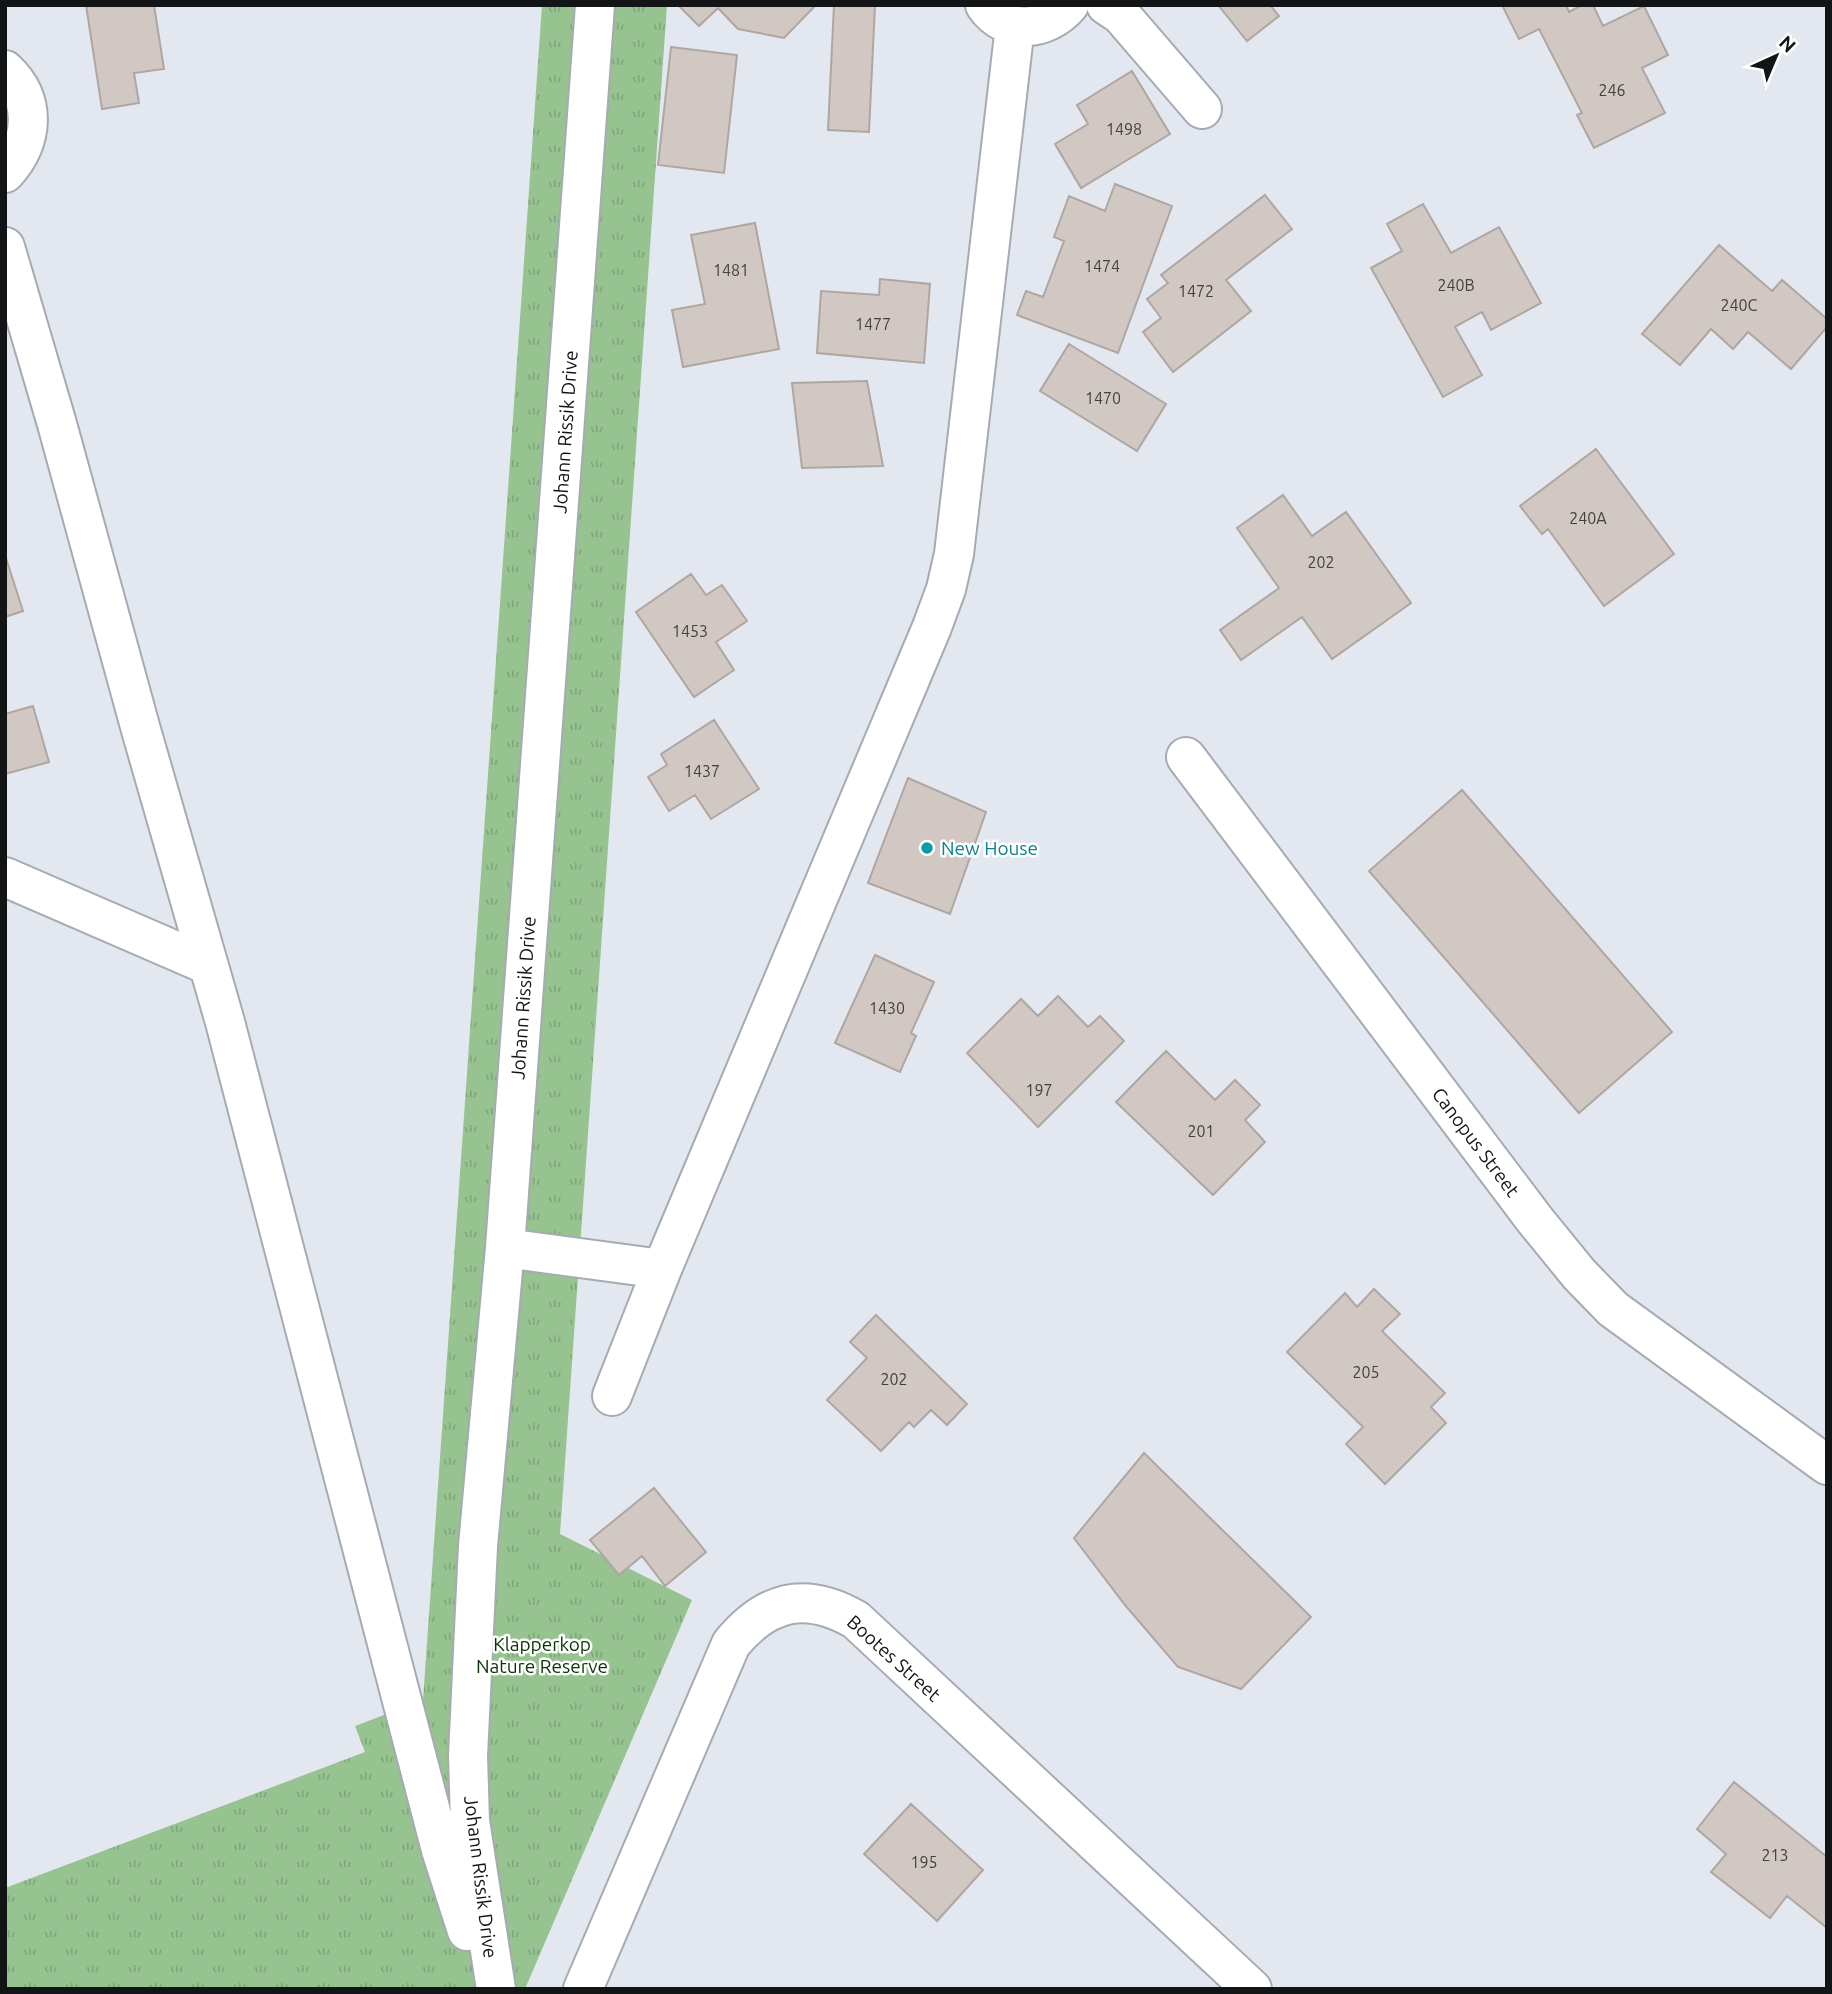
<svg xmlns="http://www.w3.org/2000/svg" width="1832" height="1994" viewBox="0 0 1832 1994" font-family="Ubuntu,sans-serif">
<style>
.grass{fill:url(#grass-tufts)}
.building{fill:#d1c8c4;stroke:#afa6a2;stroke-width:2}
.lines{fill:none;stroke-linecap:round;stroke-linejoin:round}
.minor-casing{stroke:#a6aab2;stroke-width:42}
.minor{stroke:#fff;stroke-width:38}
.culture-dot{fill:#0f9aa8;stroke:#fff;stroke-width:2.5}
.labels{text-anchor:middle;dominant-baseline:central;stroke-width:5;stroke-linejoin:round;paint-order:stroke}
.number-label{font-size:16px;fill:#424142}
.street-label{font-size:19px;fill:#121416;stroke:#fff}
.culture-label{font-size:19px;fill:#0d838f;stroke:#fff;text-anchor:start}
.park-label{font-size:19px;fill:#0a3406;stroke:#fff}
</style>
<defs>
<pattern id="grass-tufts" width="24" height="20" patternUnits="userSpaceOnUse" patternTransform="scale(1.75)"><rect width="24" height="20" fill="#97c391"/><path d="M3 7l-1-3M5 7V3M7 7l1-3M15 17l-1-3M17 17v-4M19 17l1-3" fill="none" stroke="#81a77c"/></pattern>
</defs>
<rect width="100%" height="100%" fill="#e3e8f0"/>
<path class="grass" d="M542,5H667L560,1534L692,1600L525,1989H5V1888L365,1752L355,1726L423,1700Z"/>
<path class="building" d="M86,5H154L164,69L134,73L139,103L102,109Z
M678,5H816L784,38L738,29L718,8L699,26Z
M834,5H875L869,132L828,130Z
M1270,5L1279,16L1247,41L1219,6Z
M1502,5H1566L1569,12L1582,5H1593L1603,26L1644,6L1668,55L1642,68L1665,113L1594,148L1577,115L1582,113L1539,29L1519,39Z
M671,47L737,55L724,173L658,165Z
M1132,71L1170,134L1081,188L1055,144L1088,124L1077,105Z
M1115,184L1172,206L1118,353L1017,315L1026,291L1043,297L1064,241L1054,237L1069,196L1105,211Z
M1265,195L1292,229L1226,280L1251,311L1173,372L1143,332L1161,318L1147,299L1168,283L1161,275Z
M1423,204L1451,253L1499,227L1541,303L1491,330L1482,312L1455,327L1482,375L1443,397L1371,268L1402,251L1387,224Z
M755,223L779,349L683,367L672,310L705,304L691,235Z
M1719,245L1772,291L1782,280L1827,319V327L1791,369L1748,332L1733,349L1711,329L1680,365L1642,334Z
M880,279L930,284L924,363L817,353L821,291L879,295Z
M1069,344L1166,404L1137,451L1040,391Z
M867,381L883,466L802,468L792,383Z
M1596,449L1674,554L1604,606L1548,529L1542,534L1520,506Z
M1283,495L1312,536L1346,512L1411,603L1332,659L1302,617L1241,660L1220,630L1279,588L1237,528Z
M5,555L23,611L5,617Z
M691,574L706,595L722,585L747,621L716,642L734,670L694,697L636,612Z
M33,706L49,762L5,774V714Z
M714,720L759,789L711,819L695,795L669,811L648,777L667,765L661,754Z
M908,778L986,812L950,914L868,883Z
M1462,790L1672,1032L1579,1113L1369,871Z
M875,955L934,982L911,1033L916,1036L900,1072L835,1043Z
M1058,996L1088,1027L1100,1016L1124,1041L1038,1127L967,1053L1021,999L1038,1016Z
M1166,1051L1215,1100L1235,1080L1260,1105L1245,1120L1265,1142L1213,1195L1116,1102Z
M1374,1289L1400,1314L1382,1331L1445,1393L1431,1407L1446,1423L1385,1484L1346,1444L1363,1427L1287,1352L1345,1293L1357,1307Z
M876,1315L967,1404L947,1425L931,1410L914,1427L909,1422L881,1451L827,1400L867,1358L850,1342Z
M1144,1453L1311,1617L1241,1689L1178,1667L1125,1605L1074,1538Z
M654,1488L706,1552L665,1586L642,1556L619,1575L590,1540Z
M1734,1782L1827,1857V1928L1787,1896L1770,1918L1711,1872L1726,1854L1697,1829Z
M911,1804L983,1870L937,1921L864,1854Z"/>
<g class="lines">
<g class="minor-casing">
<path id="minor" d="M985,5C1006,36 1047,31 1069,5
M1106,5L1121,15L1202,109
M5,70C37,100 34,141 5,173
M5,247L57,424L141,730L225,1022L441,1850L467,1931
M1186,757L1535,1220L1579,1274L1613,1309L1827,1465
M5,877L208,965
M505,1248L662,1269L932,627L946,589L954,554L1015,26
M612,1396L662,1269
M496,1989L470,1821L468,1756L478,1546L505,1248L595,5
M583,1989L731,1644C767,1600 806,1591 856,1620L1252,1989"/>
</g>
<use href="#minor" class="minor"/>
</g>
<circle class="culture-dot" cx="927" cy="848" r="7"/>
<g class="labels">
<g class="number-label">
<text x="1612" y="90">246</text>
<text x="1124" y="129">1498</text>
<text x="1102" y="266">1474</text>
<text x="731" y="270">1481</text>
<text x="1456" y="285">240B</text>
<text x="1196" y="291">1472</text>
<text x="1739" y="305">240C</text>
<text x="873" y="324">1477</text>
<text x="1103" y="398">1470</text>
<text x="1588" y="518">240A</text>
<text x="1321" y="562">202</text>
<text x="690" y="631">1453</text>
<text x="702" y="771">1437</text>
<text x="887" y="1008">1430</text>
<text x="1039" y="1090">197</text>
<text x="1201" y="1131">201</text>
<text x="1366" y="1372">205</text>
<text x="894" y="1379">202</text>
<text x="1775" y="1855">213</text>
<text x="924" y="1862">195</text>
</g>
<g class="street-label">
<text transform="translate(565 432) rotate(-86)">Johann Rissik Drive</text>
<text transform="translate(523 998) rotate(-86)">Johann Rissik Drive</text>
<text transform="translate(1476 1142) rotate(53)">Canopus Street</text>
<text transform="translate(894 1658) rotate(42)">Bootes Street</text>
<text transform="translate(481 1877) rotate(83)">Johann Rissik Drive</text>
</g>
<g class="culture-label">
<text x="941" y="848">New House</text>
</g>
<g class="park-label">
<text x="542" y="1644">Klapperkop<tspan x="542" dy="22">Nature Reserve</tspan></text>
</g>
</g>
<rect width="1832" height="1994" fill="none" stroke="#121416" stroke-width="14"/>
<g transform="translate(1776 56) rotate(44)" stroke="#ffffff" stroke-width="5" paint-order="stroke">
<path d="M0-5L12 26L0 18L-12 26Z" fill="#121416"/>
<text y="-10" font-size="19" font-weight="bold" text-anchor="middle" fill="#121416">N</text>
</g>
</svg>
